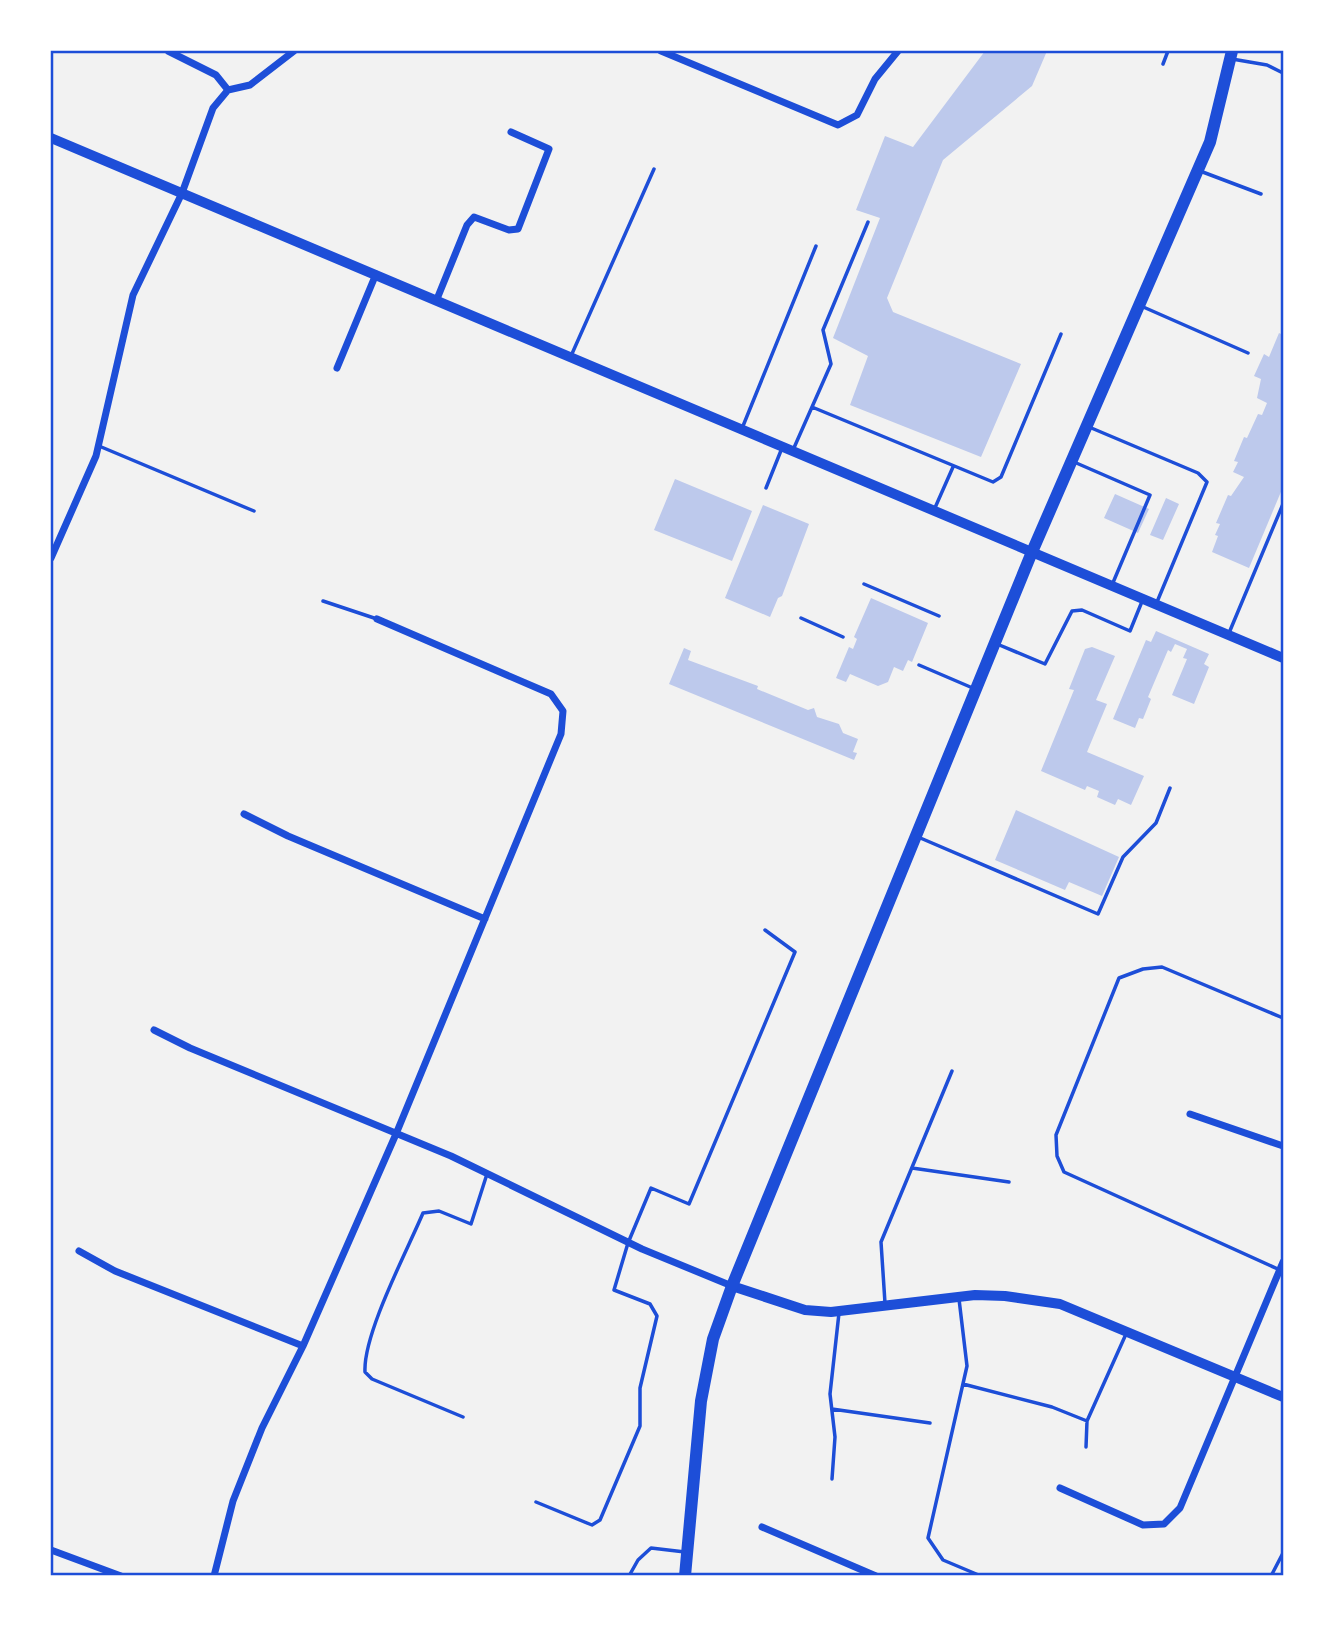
<svg xmlns="http://www.w3.org/2000/svg" width="1334" height="1627" viewBox="0 0 1334 1627" font-family="'Work Sans',sans-serif">
<style>
.building{fill:#bdc9ec}
.lines{fill:none;stroke-linecap:round;stroke-linejoin:round}
.service{stroke:#1d4ed8;stroke-width:3.5}
.minor{stroke:#1d4ed8;stroke-width:7}
.tertiary{stroke:#1d4ed8;stroke-width:10}
.primary{stroke:#1d4ed8;stroke-width:12}
.neatline{fill:none;stroke:#1d4ed8;stroke-width:2.5}
</style>
<rect width="100%" height="100%" fill="#f2f2f2"/>
<path class="building" d="M985,51H1047L1032,86L943,160L887,298L893,312L1021,364L981,457L850,405L868,356L833,338L880,218L856,210L885,136L913,147Z
M1279,333L1283,335V487L1249,568L1212,552L1218,536L1215,535L1220,524L1216,523L1228,495L1231,496L1244,477L1233,472L1238,462L1234,461L1244,437L1247,438L1258,414L1262,415L1267,403L1257,398L1261,379L1254,376L1264,354L1269,357Z
M675,479L752,511L732,561L654,530Z
M1115,494L1149,509L1138,533L1104,518Z
M1166,498L1179,504L1163,540L1150,535Z
M763,505L809,524L782,596L778,598L770,617L725,598Z
M871,598L928,623L912,662L908,660L903,671L894,667L888,682L878,686L850,674L846,682L836,678L849,647L853,649L857,639L854,637Z
M1156,631L1209,654L1204,664L1209,667L1194,704L1172,695L1187,659L1183,658L1187,649L1175,644L1171,652L1168,650L1148,697L1151,699L1143,719L1139,718L1135,728L1113,719L1146,640L1151,642Z
M1092,647L1115,656L1096,700L1107,704L1087,752L1144,776L1131,805L1118,799L1115,805L1097,797L1099,791L1087,786L1085,790L1041,771L1074,690L1069,689L1085,649Z
M684,648L691,651L688,660L758,686L757,689L808,710L814,708L817,717L839,724L843,733L858,739L853,752L857,753L854,760L669,684Z
M1016,810L1119,857L1102,896L1069,882L1065,890L995,860Z"/>
<g class="lines">
<path class="service" d="M1232,59L1267,65L1283,73
M1163,64L1168,51
M1200,171L1261,194
M868,222L823,330L831,364L812,407L993,482L1001,477L1061,334
M1141,306L1248,353
M571,356L654,169
M743,426L816,246
M1089,427L1198,473L1207,482L1157,602
M99,446L254,511
M793,450L812,407
M1074,462L1150,495L1112,585
M766,488L782,448
M934,510L953,467
M864,584L939,616
M323,601L377,619
M801,618L843,637
M1229,633L1283,504
M997,644L1045,664L1072,611L1082,610L1130,631L1143,599
M919,665L975,689
M918,837L1098,914L1123,857L1156,823L1170,788
M912,1168L1009,1182
M1280,1270L1064,1172L1057,1156L1056,1135L1119,978L1143,969L1162,967L1283,1018
M959,1299L967,1366L928,1538L943,1560L981,1576
M885,1303L881,1242L952,1071
M963,1384L1052,1407L1087,1421L1086,1447
M832,1409L930,1423
M463,1417L372,1379L365,1372C363,1334 407,1251 423,1213L439,1211L471,1224L487,1174
M1087,1421L1126,1334
M832,1479L835,1437L830,1394L839,1313
M536,1502L592,1525L600,1520L640,1426V1388L657,1316L650,1304L614,1290L628,1243L651,1188L689,1204L795,952L765,930
M629,1576L638,1560L651,1548L685,1552
M1271,1576L1283,1553"/>
<path class="minor" d="M168,51L216,75L228,90L250,85L294,51
M661,51L838,125L857,115L875,79L898,51
M437,299L467,225L474,217L509,230L518,229L549,149L511,132
M337,368L376,274
M51,558L96,456L133,295L182,193L213,108L228,90
M244,814L288,836L485,919
M154,1030L190,1048L451,1156L642,1249L732,1286
M1190,1114L1283,1146
M79,1251L115,1271L303,1346
M1060,1488L1143,1525L1164,1524L1180,1508L1283,1262
M762,1527L876,1576
M51,1550L121,1576
M214,1576L233,1501L262,1428L303,1346L396,1134L561,734L563,711L551,694L377,619"/>
<path class="tertiary" d="M51,138L1283,658
M732,1286L805,1310L831,1312L975,1295L1005,1296L1060,1304L1283,1397"/>
<path class="primary" d="M685,1576L701,1401L713,1339L732,1286L1032,552L1210,142L1232,51"/>
</g>
<rect width="1334" height="1627" fill="none" stroke="#ffffff" stroke-width="105"/>
<rect x="52" y="52" width="1230" height="1522" class="neatline"/>
</svg>
